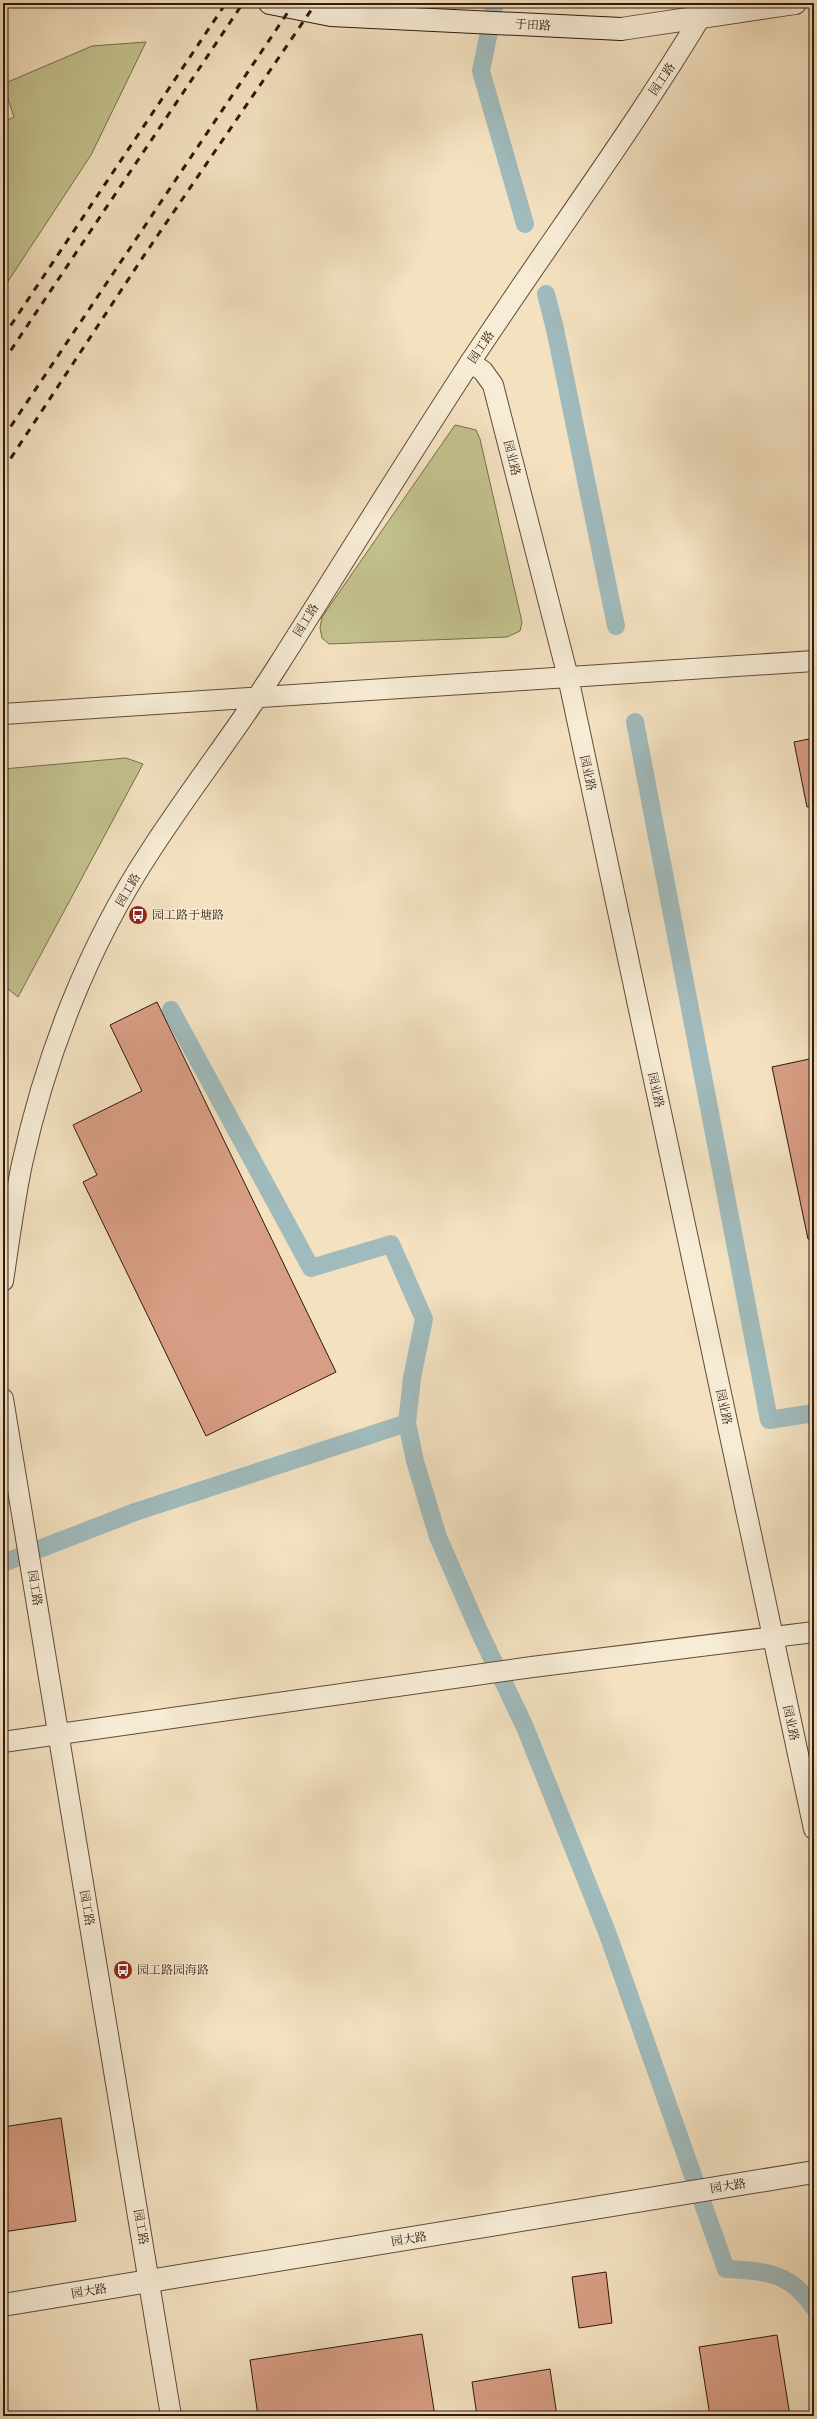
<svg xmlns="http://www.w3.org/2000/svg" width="817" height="2419" viewBox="0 0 817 2419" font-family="Cardo,'Noto Serif SC',serif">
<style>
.green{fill:#c2c18d;stroke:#796d4c}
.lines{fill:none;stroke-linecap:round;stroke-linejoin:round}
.canal{stroke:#a0bbbd;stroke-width:18}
.building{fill:#d89e85;stroke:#30190c}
.minor-casing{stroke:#614b39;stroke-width:22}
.tertiary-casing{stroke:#614b39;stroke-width:24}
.secondary-casing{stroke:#30190c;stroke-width:24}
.minor{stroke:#f7ecd6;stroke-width:20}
.tertiary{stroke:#f7ecd6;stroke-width:22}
.secondary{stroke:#f7ecd6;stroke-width:22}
.rail{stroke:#30190c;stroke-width:3;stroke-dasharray:7 7;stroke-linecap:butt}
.labels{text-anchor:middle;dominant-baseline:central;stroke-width:3;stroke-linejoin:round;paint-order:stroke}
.street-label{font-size:12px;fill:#30190c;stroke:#f7ecd6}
.poi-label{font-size:12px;fill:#30190c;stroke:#f7ecd6;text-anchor:start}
</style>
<rect width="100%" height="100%" fill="#f3e1c0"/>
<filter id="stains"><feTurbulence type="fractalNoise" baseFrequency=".005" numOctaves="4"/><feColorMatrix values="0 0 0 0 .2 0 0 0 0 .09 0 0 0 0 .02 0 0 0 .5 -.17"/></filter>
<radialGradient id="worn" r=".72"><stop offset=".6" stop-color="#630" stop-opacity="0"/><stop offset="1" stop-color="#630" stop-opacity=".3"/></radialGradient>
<path class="green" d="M146,42L91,155L3,289V122L14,117L3,84L92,46Z
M455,425L476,430L480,439L522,622L520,631L507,637L329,644L322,638L320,628L322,617Z
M126,758L143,764L18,997L3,985V769Z"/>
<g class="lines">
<path class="canal" d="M495,3L481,71L525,224
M546,294L555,329L616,626
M635,722L769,1420L814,1413
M171,1010L311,1268L391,1244L424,1319L412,1378L407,1423L415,1461L438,1537L479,1631L524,1725L607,1932L726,2269C765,2271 791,2272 814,2308
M3,1563L135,1512L407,1423"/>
</g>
<path class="building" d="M814,738V806L807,807L794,742Z
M157,1002L336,1372L206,1436L83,1182L97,1175L73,1125L142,1091L110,1025Z
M814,1058V1239H808L772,1067Z
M61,2118L76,2221L3,2232V2127Z
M606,2272L612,2323L579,2328L572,2277Z
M422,2334L435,2416H258L250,2360Z
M777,2335L790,2416H710L699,2347Z
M550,2369L557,2416H477L472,2382Z"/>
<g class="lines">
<g class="minor-casing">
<path id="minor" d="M470,362L483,371L493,385L568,677L814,1829
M3,714L814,661
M3,1281C9,1242 14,1202 22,1164C46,1054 89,944 151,850C191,788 237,730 277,667C342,565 405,462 471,361C550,241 636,126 709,3
M3,1399L171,2416
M3,1742L532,1667L814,1632"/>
</g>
<g class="tertiary-casing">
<path id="tertiary" d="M621,29L795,3
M3,2305L814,2172"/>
</g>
<g class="secondary-casing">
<path id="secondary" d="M270,3L331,15L621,29"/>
</g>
<use href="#minor" class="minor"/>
<use href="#tertiary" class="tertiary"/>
<use href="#secondary" class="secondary"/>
<path class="rail" d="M3,337L226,3
M3,362L243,3
M3,438L294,3
M3,470L145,254L316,3"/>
</g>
<defs>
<g id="bus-disc" transform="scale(1)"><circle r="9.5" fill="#8f2418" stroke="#f7ecd6"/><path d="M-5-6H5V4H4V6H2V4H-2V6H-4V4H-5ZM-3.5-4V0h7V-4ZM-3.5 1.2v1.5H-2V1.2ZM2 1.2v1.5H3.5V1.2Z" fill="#fff"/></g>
</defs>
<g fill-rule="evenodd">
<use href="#bus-disc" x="138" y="915"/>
<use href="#bus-disc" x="123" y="1970"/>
</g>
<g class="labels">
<g class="street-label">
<text transform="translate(533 25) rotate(3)">于田路</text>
<text transform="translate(662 79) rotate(-56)">园工路</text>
<text transform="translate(481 347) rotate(-56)">园工路</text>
<text transform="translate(512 458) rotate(76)">园业路</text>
<text transform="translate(306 620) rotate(-58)">园工路</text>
<text transform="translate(588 773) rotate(78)">园业路</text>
<text transform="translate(128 890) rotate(-60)">园工路</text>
<text transform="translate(656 1090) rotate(78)">园业路</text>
<text transform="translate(724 1407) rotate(78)">园业路</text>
<text transform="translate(35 1588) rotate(81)">园工路</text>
<text transform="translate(791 1723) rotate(78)">园业路</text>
<text transform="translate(87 1908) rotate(80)">园工路</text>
<text transform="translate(728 2186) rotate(-9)">园大路</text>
<text transform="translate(141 2227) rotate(80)">园工路</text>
<text transform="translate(409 2239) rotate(-9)">园大路</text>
<text transform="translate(89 2291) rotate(-9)">园大路</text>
</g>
<g class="poi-label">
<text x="152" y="915">园工路于塘路</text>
<text x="137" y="1970">园工路园海路</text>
</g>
</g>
<rect width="817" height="2419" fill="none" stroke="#f3e1c0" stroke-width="16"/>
<rect x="4" y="4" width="809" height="2411" fill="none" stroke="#30190c" stroke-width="2"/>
<rect x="8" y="8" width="801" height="2403" fill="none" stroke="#30190c"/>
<rect width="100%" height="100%" filter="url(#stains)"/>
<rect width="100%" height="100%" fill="url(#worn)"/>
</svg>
